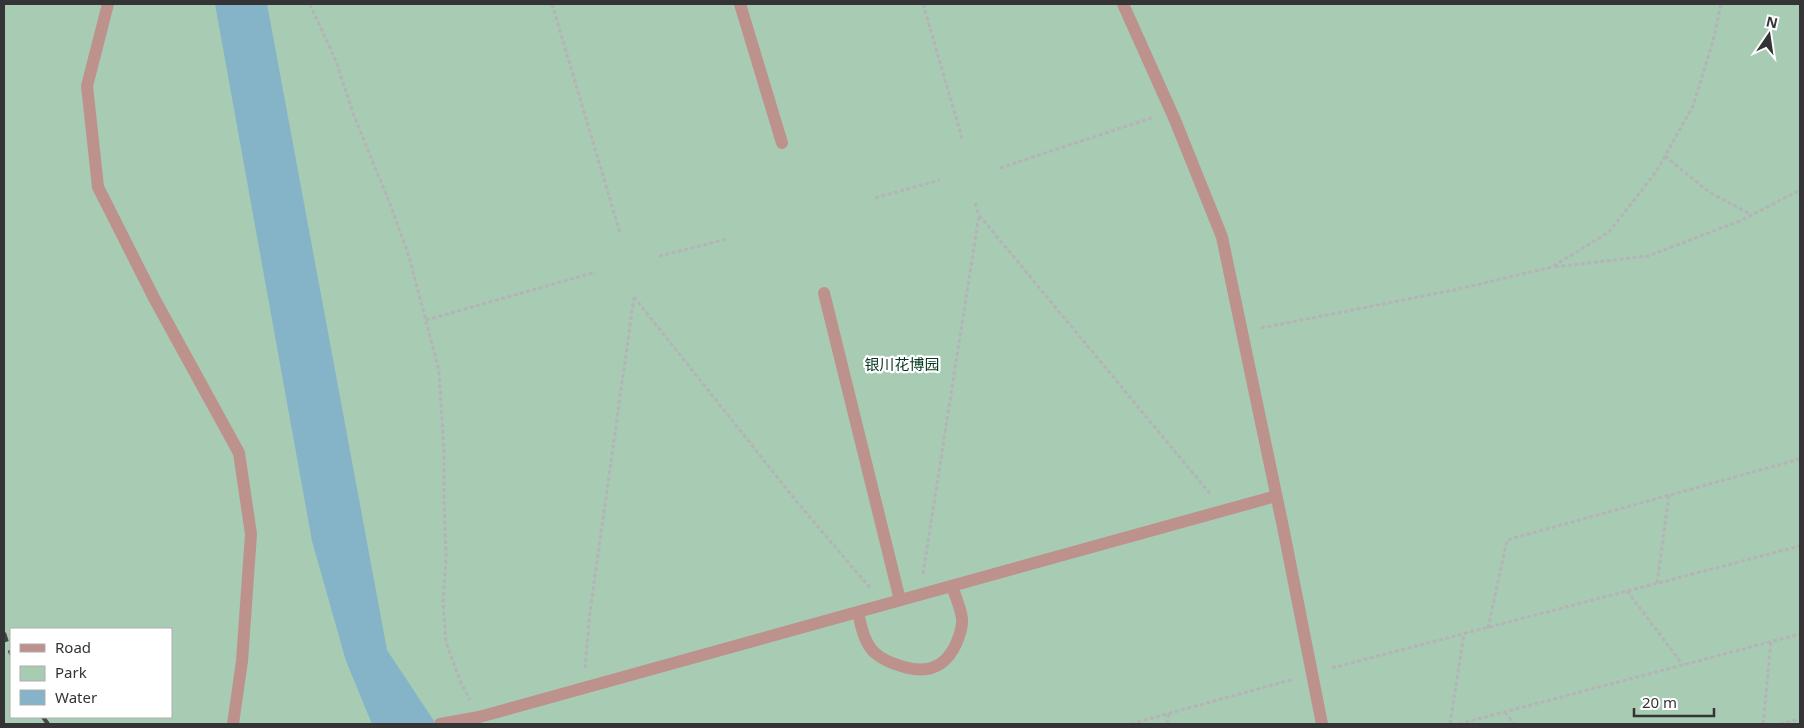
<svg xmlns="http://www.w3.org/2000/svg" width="1804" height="728" viewBox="0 0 1804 728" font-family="'Noto Sans','Noto Sans SC',sans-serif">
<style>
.green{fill:#a8cbb3;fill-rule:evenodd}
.water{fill:#85b3c8}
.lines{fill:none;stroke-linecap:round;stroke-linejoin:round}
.path{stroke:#b4b4b8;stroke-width:3;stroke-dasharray:4 2.5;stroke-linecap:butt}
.lane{stroke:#bd928c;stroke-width:12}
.street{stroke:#bd928c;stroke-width:12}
.rail{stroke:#474749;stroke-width:4;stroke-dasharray:9 9;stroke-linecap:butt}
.labels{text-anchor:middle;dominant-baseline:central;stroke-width:4.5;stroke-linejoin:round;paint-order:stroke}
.park-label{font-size:15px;fill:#04381e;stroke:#fff}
</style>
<rect width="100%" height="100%" fill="#efeff5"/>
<path class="green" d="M4,4H1800V724H4ZM11,629H171V717H11Z"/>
<path class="water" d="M215,4H267L387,650L436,724H372L346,661L312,541Z"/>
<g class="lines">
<path class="path" d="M310,4L336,61L354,116L388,199L408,253L432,344L439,371L444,452V500L446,557L443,602L446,642L461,683L470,700
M552,4L620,233
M923,4L962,138
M1665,156L1709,192L1752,215
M1000,168L1154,117
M875,198L940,180
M975,203L979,215L1211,495
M659,256L727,239
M1555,267L1648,256L1740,221L1800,190
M634,297L797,502L871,589
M426,320L596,272
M1261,328L1454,290L1552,267L1609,232L1656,172L1693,106L1713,41L1721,4
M923,574L979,215
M1657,583L1669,495
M1627,591L1683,665
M1488,628L1507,540L1800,459
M585,668L590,612L634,297
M1332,668L1800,546
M1505,712L1514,724
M1131,724L1294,679
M1167,724L1169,714
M1450,724L1464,634
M1459,724L1800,634
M1763,724L1771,642
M1780,724L1800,719"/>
<path class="lane" d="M108,4L87,86L98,187L154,298L239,453L251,534L242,661L233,724"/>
<path class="street" d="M740,4L782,143
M1123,4L1175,120L1222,237L1283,527L1322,724
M824,293L900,600
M858,612C861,626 864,643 875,653C881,658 889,662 895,664C921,674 943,672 956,644C959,637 963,627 962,619C961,608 955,596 952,586
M440,724L479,717L1276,496"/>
<path class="rail" d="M4,633L11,654
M43,717L48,724"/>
</g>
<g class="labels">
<g class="park-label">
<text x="902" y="364">银川花博园</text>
</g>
</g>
<rect width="1804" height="728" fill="none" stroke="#343436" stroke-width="10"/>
<rect x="10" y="628" width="162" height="90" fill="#ffffff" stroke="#aeaeaf"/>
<rect x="20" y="644" width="25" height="8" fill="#bd928c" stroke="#aeaeaf"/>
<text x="55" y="653" font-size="15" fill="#343436">Road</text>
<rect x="20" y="666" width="25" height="15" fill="#a8cbb3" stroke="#aeaeaf"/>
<text x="55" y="678" font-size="15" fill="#343436">Park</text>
<rect x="20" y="690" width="25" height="15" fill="#85b3c8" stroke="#aeaeaf"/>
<text x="55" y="703" font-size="15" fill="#343436">Water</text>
<g transform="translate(1769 35) rotate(13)" stroke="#ffffff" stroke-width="4" paint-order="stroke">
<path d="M0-4L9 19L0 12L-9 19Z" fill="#343436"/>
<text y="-8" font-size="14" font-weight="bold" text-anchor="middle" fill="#343436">N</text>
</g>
<path d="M1634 708v8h80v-8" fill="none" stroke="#343436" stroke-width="2.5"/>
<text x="1642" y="708" font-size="15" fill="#343436" stroke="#ffffff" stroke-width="4" paint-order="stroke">20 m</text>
</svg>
